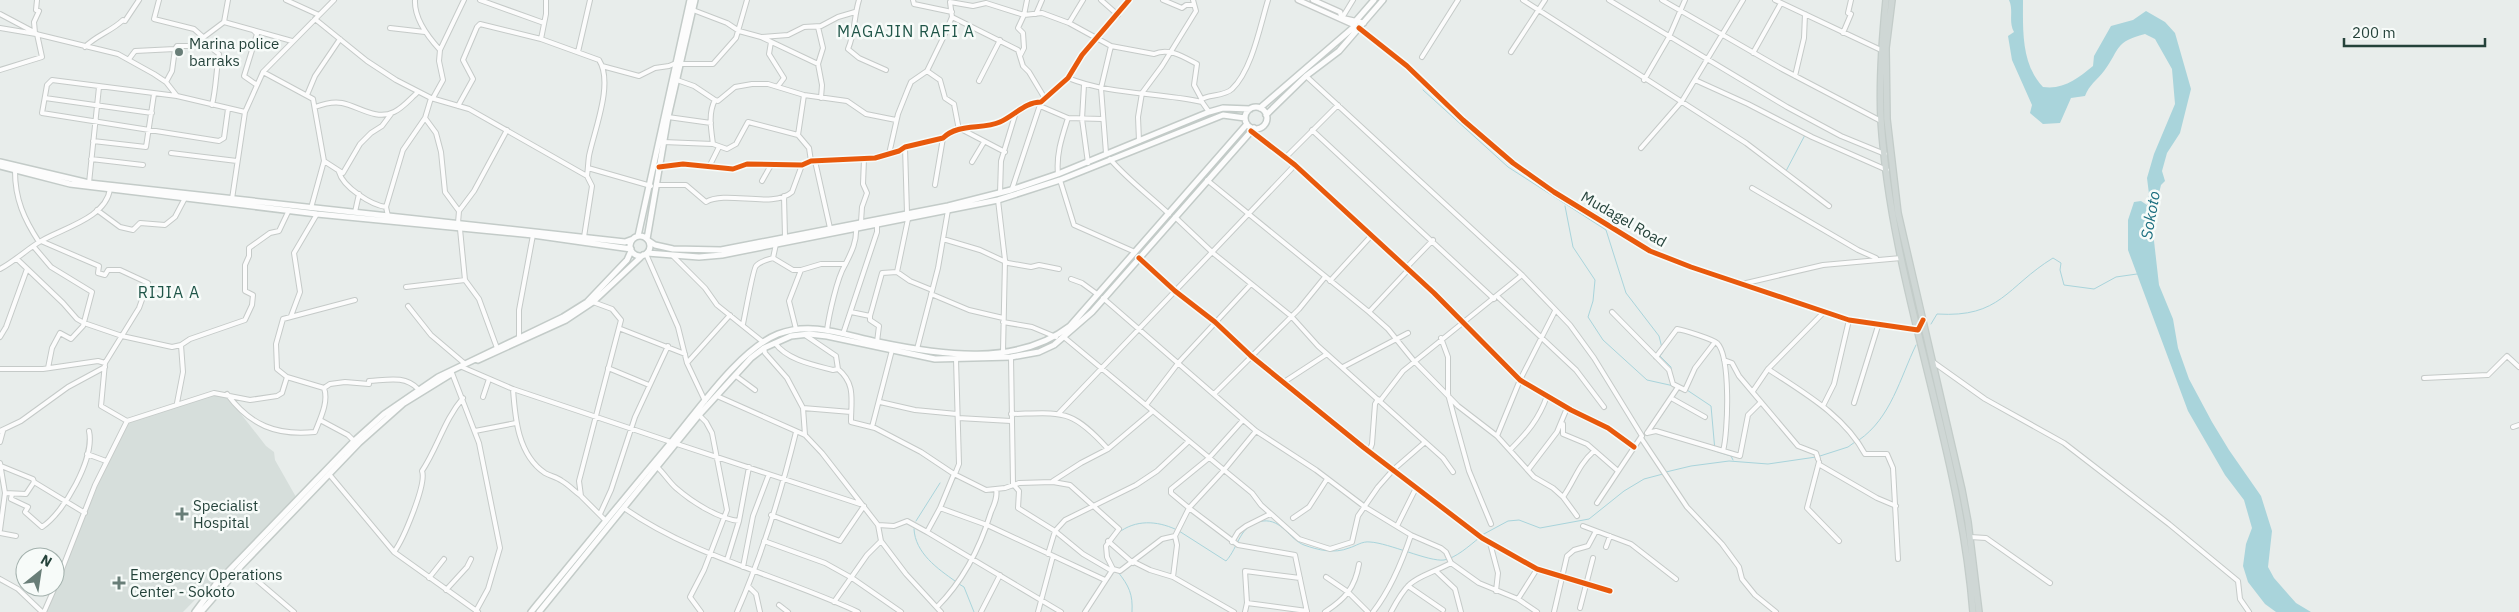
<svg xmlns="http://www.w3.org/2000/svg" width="2519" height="612" viewBox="0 0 2519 612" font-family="'IBM Plex Sans',sans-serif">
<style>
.built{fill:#d6dedb}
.water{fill:#a9d4db}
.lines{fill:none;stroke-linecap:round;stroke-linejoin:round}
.stream{stroke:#a9d4db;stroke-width:1}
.minor-casing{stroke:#c5cac8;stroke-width:6}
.tertiary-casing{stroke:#c5cac8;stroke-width:7}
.secondary-casing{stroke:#c3cbc8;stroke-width:8}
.primary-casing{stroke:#c3ccc9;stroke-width:8}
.minor{stroke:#fcfcfc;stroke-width:4}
.tertiary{stroke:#fcfcfc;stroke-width:4.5}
.secondary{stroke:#fcfcfc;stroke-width:5}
.primary{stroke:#cfd7d5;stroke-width:5.5}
.cycleway-casing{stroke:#f7fbf9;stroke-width:8}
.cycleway{stroke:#e8590c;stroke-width:5}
.poi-dot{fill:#697e78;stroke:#f7fbf9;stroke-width:2}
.labels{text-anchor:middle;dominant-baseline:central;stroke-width:5;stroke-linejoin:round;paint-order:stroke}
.poi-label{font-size:15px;fill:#24423a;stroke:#f7fbf9;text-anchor:start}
.street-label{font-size:15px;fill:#24423a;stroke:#f7fbf9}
.neighbourhood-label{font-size:16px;letter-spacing:1px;fill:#1f5548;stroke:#f7fbf9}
.water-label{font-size:16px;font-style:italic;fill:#1c6f80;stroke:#f7fbf9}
</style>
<rect width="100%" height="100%" fill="#e8edeb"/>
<path class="built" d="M218,393L227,396L266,446L274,452L275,460L296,497L183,612H46L123,424Z"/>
<path class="water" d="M2009,0H2023C2023,30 2021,64 2043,87C2064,90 2078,78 2093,66L2094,56L2111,26L2133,20L2146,11L2165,22L2175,33L2191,89L2180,133L2167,153L2162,171L2165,181L2161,185L2152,222L2153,232L2159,285L2173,319L2178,348L2189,379L2212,422L2229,450L2261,496L2272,531L2268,567L2274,578L2296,603L2311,612H2276L2265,604L2248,582L2243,566L2246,544L2252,528L2244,500L2225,475L2188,411L2128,250V220L2134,202L2141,201L2147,205L2149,194L2147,178L2154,154L2175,104L2172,69L2155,39L2145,34C2114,42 2121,48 2104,71C2097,80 2089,85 2085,96L2071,98L2060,123L2043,124L2030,113L2032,105L2012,60L2008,36L2014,32C2008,21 2014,11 2009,0Z"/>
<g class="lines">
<path class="stream" d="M1423,90L1508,167L1606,230L1626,293L1659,336L1662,348
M1786,171L1805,135
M1565,206L1573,247L1595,280L1593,301L1588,317L1603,340L1647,380L1674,386
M1931,324L1937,314C2001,318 2006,287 2053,258L2061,263L2060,270L2064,285L2094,289L2116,277L2137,274
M1663,352L1660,356L1671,367V373
M1687,390L1711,406L1715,451L1731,456L1733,460
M1859,440C1891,418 1900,378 1916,345
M1820,456L1848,447L1855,442
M1666,472L1691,466L1729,461L1768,464L1816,457
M916,521L940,483
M914,529C915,553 938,569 955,581
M1179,531L1226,561C1239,547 1239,524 1263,521C1282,519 1289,539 1304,545C1318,550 1334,554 1349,548C1356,546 1362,541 1370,542C1389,543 1429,562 1444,560C1456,558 1469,546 1479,538
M1118,533C1136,519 1157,521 1175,529
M1482,535L1508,521L1519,520L1540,528L1589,519L1624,491L1644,479L1663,474
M1118,572C1129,586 1133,594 1132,612
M959,584L964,587L974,612"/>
<g class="minor-casing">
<path id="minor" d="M159,0L154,19L194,29L203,37
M286,0L319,15
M415,0C414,19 428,37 440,50
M480,0L544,23
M859,0C854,16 855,33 848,49L859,58L886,70
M913,0L914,4L952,12
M1101,0L1118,15
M1163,0L1182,8L1186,5H1193
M1523,0L1746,143L1829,206
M1609,0L1787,107L1841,136L1885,154
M1662,0L1782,69L1881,121
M1775,0L1881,50
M950,2L973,6L986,3L1024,15L1042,13L1069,23L1111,46L1154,54C1169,47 1184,57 1197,64L1194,85L1201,98
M693,10L727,23L739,31L761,37L818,64
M0,14L34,32
M1036,14L1042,0
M952,17L1018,50L1023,66L1029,72L1044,97
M1342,18L1353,0
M315,19L367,61L396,80L431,98L469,109L587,176L592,186L584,237
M224,22L292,41
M1069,23L1083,0
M818,27L823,48L818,64L822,85L821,98
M0,28L36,34L118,54L154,74L166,82L177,96
M390,28L425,32
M1359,28L1407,66L1463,120L1513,163L1554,192L1650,251L1691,267L1849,320L1918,330L1923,320
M254,31L257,34L244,76L257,85
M35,33L34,22L39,11L36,10L37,0
M1843,33L1851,14L1848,13L1851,0
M762,37L788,35L804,27L821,26L838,17L855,12
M200,39L219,54C216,72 216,89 212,105
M541,39L546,14V0
M771,42L769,54L784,78L778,86
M85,47C95,36 112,31 123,20L125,21L139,0
M578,52L590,0
M1511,52L1545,0
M1753,53L1781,3
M1021,54L1024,48L1023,33L1018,28L1024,15L1027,0
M1422,57L1458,0
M129,59L135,51L175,49L177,46H192L224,22L228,0
M680,64H713L736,38L747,0
M602,66L639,76L655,68L669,66L676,63
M0,70L42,57L37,34
M927,71L940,80L945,98L954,104L959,130
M263,72L313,99L324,161L311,208
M1306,76L1522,275L1570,325L1594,358L1642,436
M1795,76L1804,38L1805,14
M1068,78C1110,95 1157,92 1202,102L1209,112
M677,80L694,86L715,100C708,113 711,129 713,144
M1644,80L1669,37L1685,0
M1695,80L1748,104L1812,137L1887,170
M979,81L1000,40
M166,82L172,71L175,49
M1084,85L1082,119L1088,163
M307,95L315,76L340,39
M45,98L152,113
M431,98L425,118L436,133L441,152L445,192L459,211L458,223
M433,98L443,80L439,61L440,50L464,0
M715,100L718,101L735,87L752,84H768L804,95L847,101L866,114L896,120
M1201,100C1206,94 1224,97 1232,89C1252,70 1260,26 1268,0
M458,106L473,79L463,60L477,27L480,24L541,39L599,60C614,83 594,131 589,156C588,163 588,169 587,176
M1040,106L1068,118L1102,119
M315,107C323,104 332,101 342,103C358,106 376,121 394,112C403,108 411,98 418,92
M228,109L224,138L219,141L42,113L47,85L52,80L177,96L245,112
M668,117L711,123
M961,129L1005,152
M1312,130L1494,299
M1251,131L1295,165L1434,293L1520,380L1571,410L1608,428L1634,447
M798,135L804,95
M93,141L146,147L154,94
M1139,141L1138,117L1142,93L1162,66L1196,11L1193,0
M663,142L713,144L727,149L736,144L748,122L798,135L809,148L811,161
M905,147L907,213
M1641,148L1682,101L1743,0
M171,153L237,161
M1106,153L1101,88L1111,46
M889,154L898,114L908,89L911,82L927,71L945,34L952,17L950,2
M1286,157L1338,105
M91,159L143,165
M1110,159C1128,180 1149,195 1169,214
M324,161L341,172
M815,161L830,228
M972,162L984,142
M659,167L683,164L733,169L747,164L802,165L811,161L875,158L899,151L905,147L943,138C958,123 982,130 1000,122C1014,116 1025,102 1041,102L1068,78L1082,55L1129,0
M709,167L719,147
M588,168L651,186
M15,171C15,199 24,219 39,242
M1058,174C1056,154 1062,137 1068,118
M1060,180L1074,225L1135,252
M1207,180L1369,312L1388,329L1414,361L1458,406L1497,436L1534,477L1553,488L1563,497L1577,516
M762,181L771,165
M89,183L99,87
M656,185H686L706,202C726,190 773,209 792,192L802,165
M935,185L943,138
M1752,188L1858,250L1876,258
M1012,189L1041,102
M1000,193L1001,161L1016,112
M784,196L785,237
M232,199L245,112L263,72L334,0
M998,200L1005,260L1003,351
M386,207C371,205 343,187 339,172L343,173L360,144L371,133L382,126L391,114
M97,210L120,227L133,230L140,223L165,225L175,217L185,198
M459,211L474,191L507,130
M355,212L359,194
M388,216L386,207L403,150L425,118
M1175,217L1213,253L1291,316L1318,346L1443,458L1453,472
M861,222L862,207L867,193L863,184L864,159
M460,229L465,280L479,299L497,348
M943,239L980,250L1008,263L1031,267L1039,265L1059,269
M41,241L99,266L98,273L105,275L108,270H120L148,283L139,308L105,363L101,406L127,421
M34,247L51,267L92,292L83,326L71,339L60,333L52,348L48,368
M646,254L678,327L687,363L705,401
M673,256L705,288L717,305L763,342
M773,258L793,270H801L821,264H845
M1139,258L1175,291L1215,322L1251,356L1363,447L1482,538L1537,569L1610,591
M17,259L63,303L77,319L84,323L122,336L172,347L181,345L190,339L245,320L252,305L253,295L245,291V265L249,256V248L270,233L279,231L289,210
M1406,268L1433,240
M0,269C15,261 27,249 41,241C63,228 106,218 110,189
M897,272L910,281L932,290
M1071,279L1082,283L1097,294
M1330,281L1371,236
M1742,284L1823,265L1901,258
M406,287L465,280
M931,294L969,310L1003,318
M1497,296L1576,370L1604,407
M1103,298L1256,431L1316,470L1365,507L1411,535L1441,548L1446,552L1451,563
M593,302L612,309L621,320L579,481L581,496L605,520
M408,306L431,335L464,363
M851,312L870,316
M1369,312L1408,270
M1612,312L1669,370L1673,384L1685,390L1695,368L1715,342
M291,316L300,292L294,253L317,214
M870,316L882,273L897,272L908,219
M870,316V320L879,326L877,342
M1003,322L1032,327L1056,337
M743,324C745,315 753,269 756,266C760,261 767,260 773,258L776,244
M621,329L685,354
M796,329L789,301L801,270
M827,330C829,315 837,278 845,265C851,253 857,242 856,228
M843,334L877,232V224
M805,335L836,356L838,369C856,384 851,400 851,422L875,428L921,452L954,474L986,490L1005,488L1019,483L1053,482L1070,485L1119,529L1106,546L1107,557L1113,569
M0,337L6,327L27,269
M519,337V310L533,235
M1065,338L1224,470L1189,508L1238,545L1295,555L1307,612
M1441,338L1448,357V394L1456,424L1469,471L1491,524
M775,343C787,360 814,365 833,370L838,369
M764,348L765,353L787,378L803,408L805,435
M917,349L938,268L948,210
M1011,357L1013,484L1019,491L1018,508L1055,531L1083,554L1112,571
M1656,357L1677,329C1684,330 1712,339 1717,343C1731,356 1728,433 1723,451
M1724,360L1732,363L1739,376L1798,446L1816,453L1818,459
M1933,362L1985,399L2064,443L2169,524L2238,581L2240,599L2249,612
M687,363L730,315
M462,367L513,389L671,442
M1343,367L1408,333
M608,368L649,385
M0,369H43L98,361L105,363
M1768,369C1804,393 1844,415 1865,454H1887L1893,468L1898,559
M452,373L479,443L500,548L488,589L476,611
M736,376L755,390
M2424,378L2488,375L2507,356L2519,367
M1284,382L1327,354
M324,388L287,377L277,369L276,344L283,319L355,300
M324,388L330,384L345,382L369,384V381C387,380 405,375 418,389
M513,389C515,418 518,455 545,473C550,476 557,477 562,481C569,485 574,491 580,495
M1753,391L1768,369L1824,312
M227,394C250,425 276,436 315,432C320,419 329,402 324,388
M1214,394L1299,309L1325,277
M717,396L805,435L822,453L878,525L881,541L906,574L941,612
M483,397L489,379
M1671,398L1705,417
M1380,401L1403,371L1522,275
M880,402L915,410L957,414
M177,403L183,372L181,345
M1854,403L1878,326
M1146,405L1179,362L1251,284
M1823,406L1834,384L1849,320
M803,408L851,412
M1059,413L1295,165
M1011,414C1063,413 1071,408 1108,449
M699,415L706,422L712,433L727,510L704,570L690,597L701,612
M958,418L1011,421
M320,420L348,435L354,441
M1563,424V434L1587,444L1618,471
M872,427L892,350
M2513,427L2519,425
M0,431L21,421L68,387L105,367
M475,431L516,423
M1256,431L1224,470L1252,493L1261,505L1299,539L1330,549L1352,542L1358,516L1378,487L1393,470L1424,443
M1647,433L1656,431L1740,456L1748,415L1761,402
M1647,433L1678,387
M1497,436L1520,380L1555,311
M1641,438L1687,507L1722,544L1739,567L1742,579L1755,595L1776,612
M0,442L3,431
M677,444L860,504
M1510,450C1527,433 1539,419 1547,396
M1369,452L1372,444L1375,404L1378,399
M87,454L106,461
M1819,462L1807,508L1839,541
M0,463L5,493L0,530
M1820,465L1877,498L1896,506
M1,466L33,479L34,482
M657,467C664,473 669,482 676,488C692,502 719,519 739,521
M1528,470L1557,432L1567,408
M329,474L394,552L478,612
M954,474L940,508L927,532L1061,612
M955,474L959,464L956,359
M1053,481L1081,463L1108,449L1153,411
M5,493L26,494L34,482L85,513
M12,494L11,499L28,507L25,512L42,527C64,513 95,458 89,431
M1563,497C1575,480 1578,465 1594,451
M1597,503L1641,437
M624,508C694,557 781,576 858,612
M940,508L987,525L1105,580
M600,514L611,490L635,417L668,346
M771,515L840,541L864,506
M1293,518L1309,507L1327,479
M878,525L894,526L907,521L927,532
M1397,526L1416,488
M1583,526L1631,544L1676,579
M0,533L16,536
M1970,537L1986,538L2050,583
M764,541L825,563L852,578L901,612
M1108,541L1133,563
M1232,542L1238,532L1246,526L1270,514
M1490,543L1498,573L1496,591
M1606,547L1610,536
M394,552C403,540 427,484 422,471C438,447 444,420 463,398
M1048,554L1055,531L1065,520L1136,485L1157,471L1189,441
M727,560L739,521L749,467
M1134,562L1150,570L1173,577L1234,612
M743,567L753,516L769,474
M1113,569L1120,571L1162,539L1175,536
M1436,571L1455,589L1461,612
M253,577L294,612
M1173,577L1177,545L1175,536L1189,508L1171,493V489L1209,458L1243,420
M1326,577L1348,592L1368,612
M429,578L444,559
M0,579L18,589L42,612
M748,586L756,594L760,612
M1408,586L1443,610
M55,587L95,485L127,421L214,393L250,400L277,396L282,393L287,377
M446,590L467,567L471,559
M1518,599L1537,569
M834,602L867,555L881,541
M1247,603L1307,611
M779,605L788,612
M937,607C964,580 980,548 991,512C994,505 998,497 996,489
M1580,608L1593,558
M44,612L55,587
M737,612C762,555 781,493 796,432
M981,612L1000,575
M1038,612L1053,556
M1085,612L1113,569
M1245,612L1247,603L1245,571L1300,578
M1325,612C1345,599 1355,588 1359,564
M1373,612C1391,589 1402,562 1411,535
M1391,612C1411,574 1416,581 1451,563L1479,583L1518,599L1537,612
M1554,612L1567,556L1574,550L1588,546L1596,531"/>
</g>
<g class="tertiary-casing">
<path id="tertiary" d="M1298,0L1356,26
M1313,0L1340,12L1342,18L1364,23"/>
</g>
<g class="secondary-casing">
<path id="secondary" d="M1245 118a11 11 0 1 1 22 0a11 11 0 1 1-22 0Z
M1260,108L1355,26L1354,23L1374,0
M1266,115L1306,76L1339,51L1383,0
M0,162L89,183L625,242L633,239
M0,166L70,184L317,214L533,235L631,249
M638,236L690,0
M630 246a10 10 0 1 1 20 0a10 10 0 1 1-20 0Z
M647,239L668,117L695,0
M649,241L655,245L673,249L721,250L948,206L1011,190L1058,174L1209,112L1223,108L1250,109
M647,253L699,257L722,255L998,200L1060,180L1223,115L1245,118
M478,360L566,320L593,302L643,255
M195,612L216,584L354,441L384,414L438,377L563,317L587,302L627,260L631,251
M201,612L241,566L359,443L404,403L451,374
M531,612C578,555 625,497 673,440C699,409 740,349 778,334C812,321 844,335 878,342C940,355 1017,367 1070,326L1247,124
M539,612L699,415L751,358L764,348L791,336L809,334L827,336L935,359L1011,357L1039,352L1054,345L1092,312L1254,128"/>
</g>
<g class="primary-casing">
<path id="primary" d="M1886,0C1882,40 1879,80 1881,121C1892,288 1960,445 1973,612
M1892,0L1886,48L1887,119L1898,213L1962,490L1968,522L1979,612"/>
</g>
<use href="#minor" class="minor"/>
<use href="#tertiary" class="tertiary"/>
<use href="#secondary" class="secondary"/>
<use href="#primary" class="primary"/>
<g class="cycleway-casing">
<path id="cycleway" d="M1359,28L1407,66L1463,120L1513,163L1554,192L1650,251L1691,267L1849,320L1918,330L1923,320
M1251,131L1295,165L1434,293L1520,380L1571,410L1608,428L1634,447
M659,167L683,164L733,169L747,164L802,165L811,161L875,158L899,151L905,147L943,138C958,123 982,130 1000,122C1014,116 1025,102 1041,102L1068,78L1082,55L1129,0
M1139,258L1175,291L1215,322L1251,356L1363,447L1482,538L1537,569L1610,591"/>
</g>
<use href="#cycleway" class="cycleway"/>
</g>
<g class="poi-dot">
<circle cx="179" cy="52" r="5"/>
<path d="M179.5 506.5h5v5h5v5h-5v5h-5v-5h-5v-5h5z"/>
<path d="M116.5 575.5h5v5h5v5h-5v5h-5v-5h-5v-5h5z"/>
</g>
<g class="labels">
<g class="poi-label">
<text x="189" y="43">Marina police<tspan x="189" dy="17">barraks</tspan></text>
<text x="193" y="505">Specialist<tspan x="193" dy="17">Hospital</tspan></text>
<text x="130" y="574">Emergency Operations<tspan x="130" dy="17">Center - Sokoto</tspan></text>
</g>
<g class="street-label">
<text transform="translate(1624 219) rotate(30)">Mudagel Road</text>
</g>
<g class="neighbourhood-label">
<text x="906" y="31">MAGAJIN RAFI A</text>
<text x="169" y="292">RIJIA A</text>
</g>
<g class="water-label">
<text transform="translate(2150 215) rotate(-80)">Sokoto</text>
</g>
</g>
<g transform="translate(40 572) rotate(30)"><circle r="24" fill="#f7fbf9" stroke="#a3b1ad"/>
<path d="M0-4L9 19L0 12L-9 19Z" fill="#697e78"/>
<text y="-8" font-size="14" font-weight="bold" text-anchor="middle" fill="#24423a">N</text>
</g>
<path d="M2344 38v8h141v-8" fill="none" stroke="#24423a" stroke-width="2.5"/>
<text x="2352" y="38" font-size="15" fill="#24423a" stroke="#f7fbf9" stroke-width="4" paint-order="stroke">200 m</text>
</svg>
